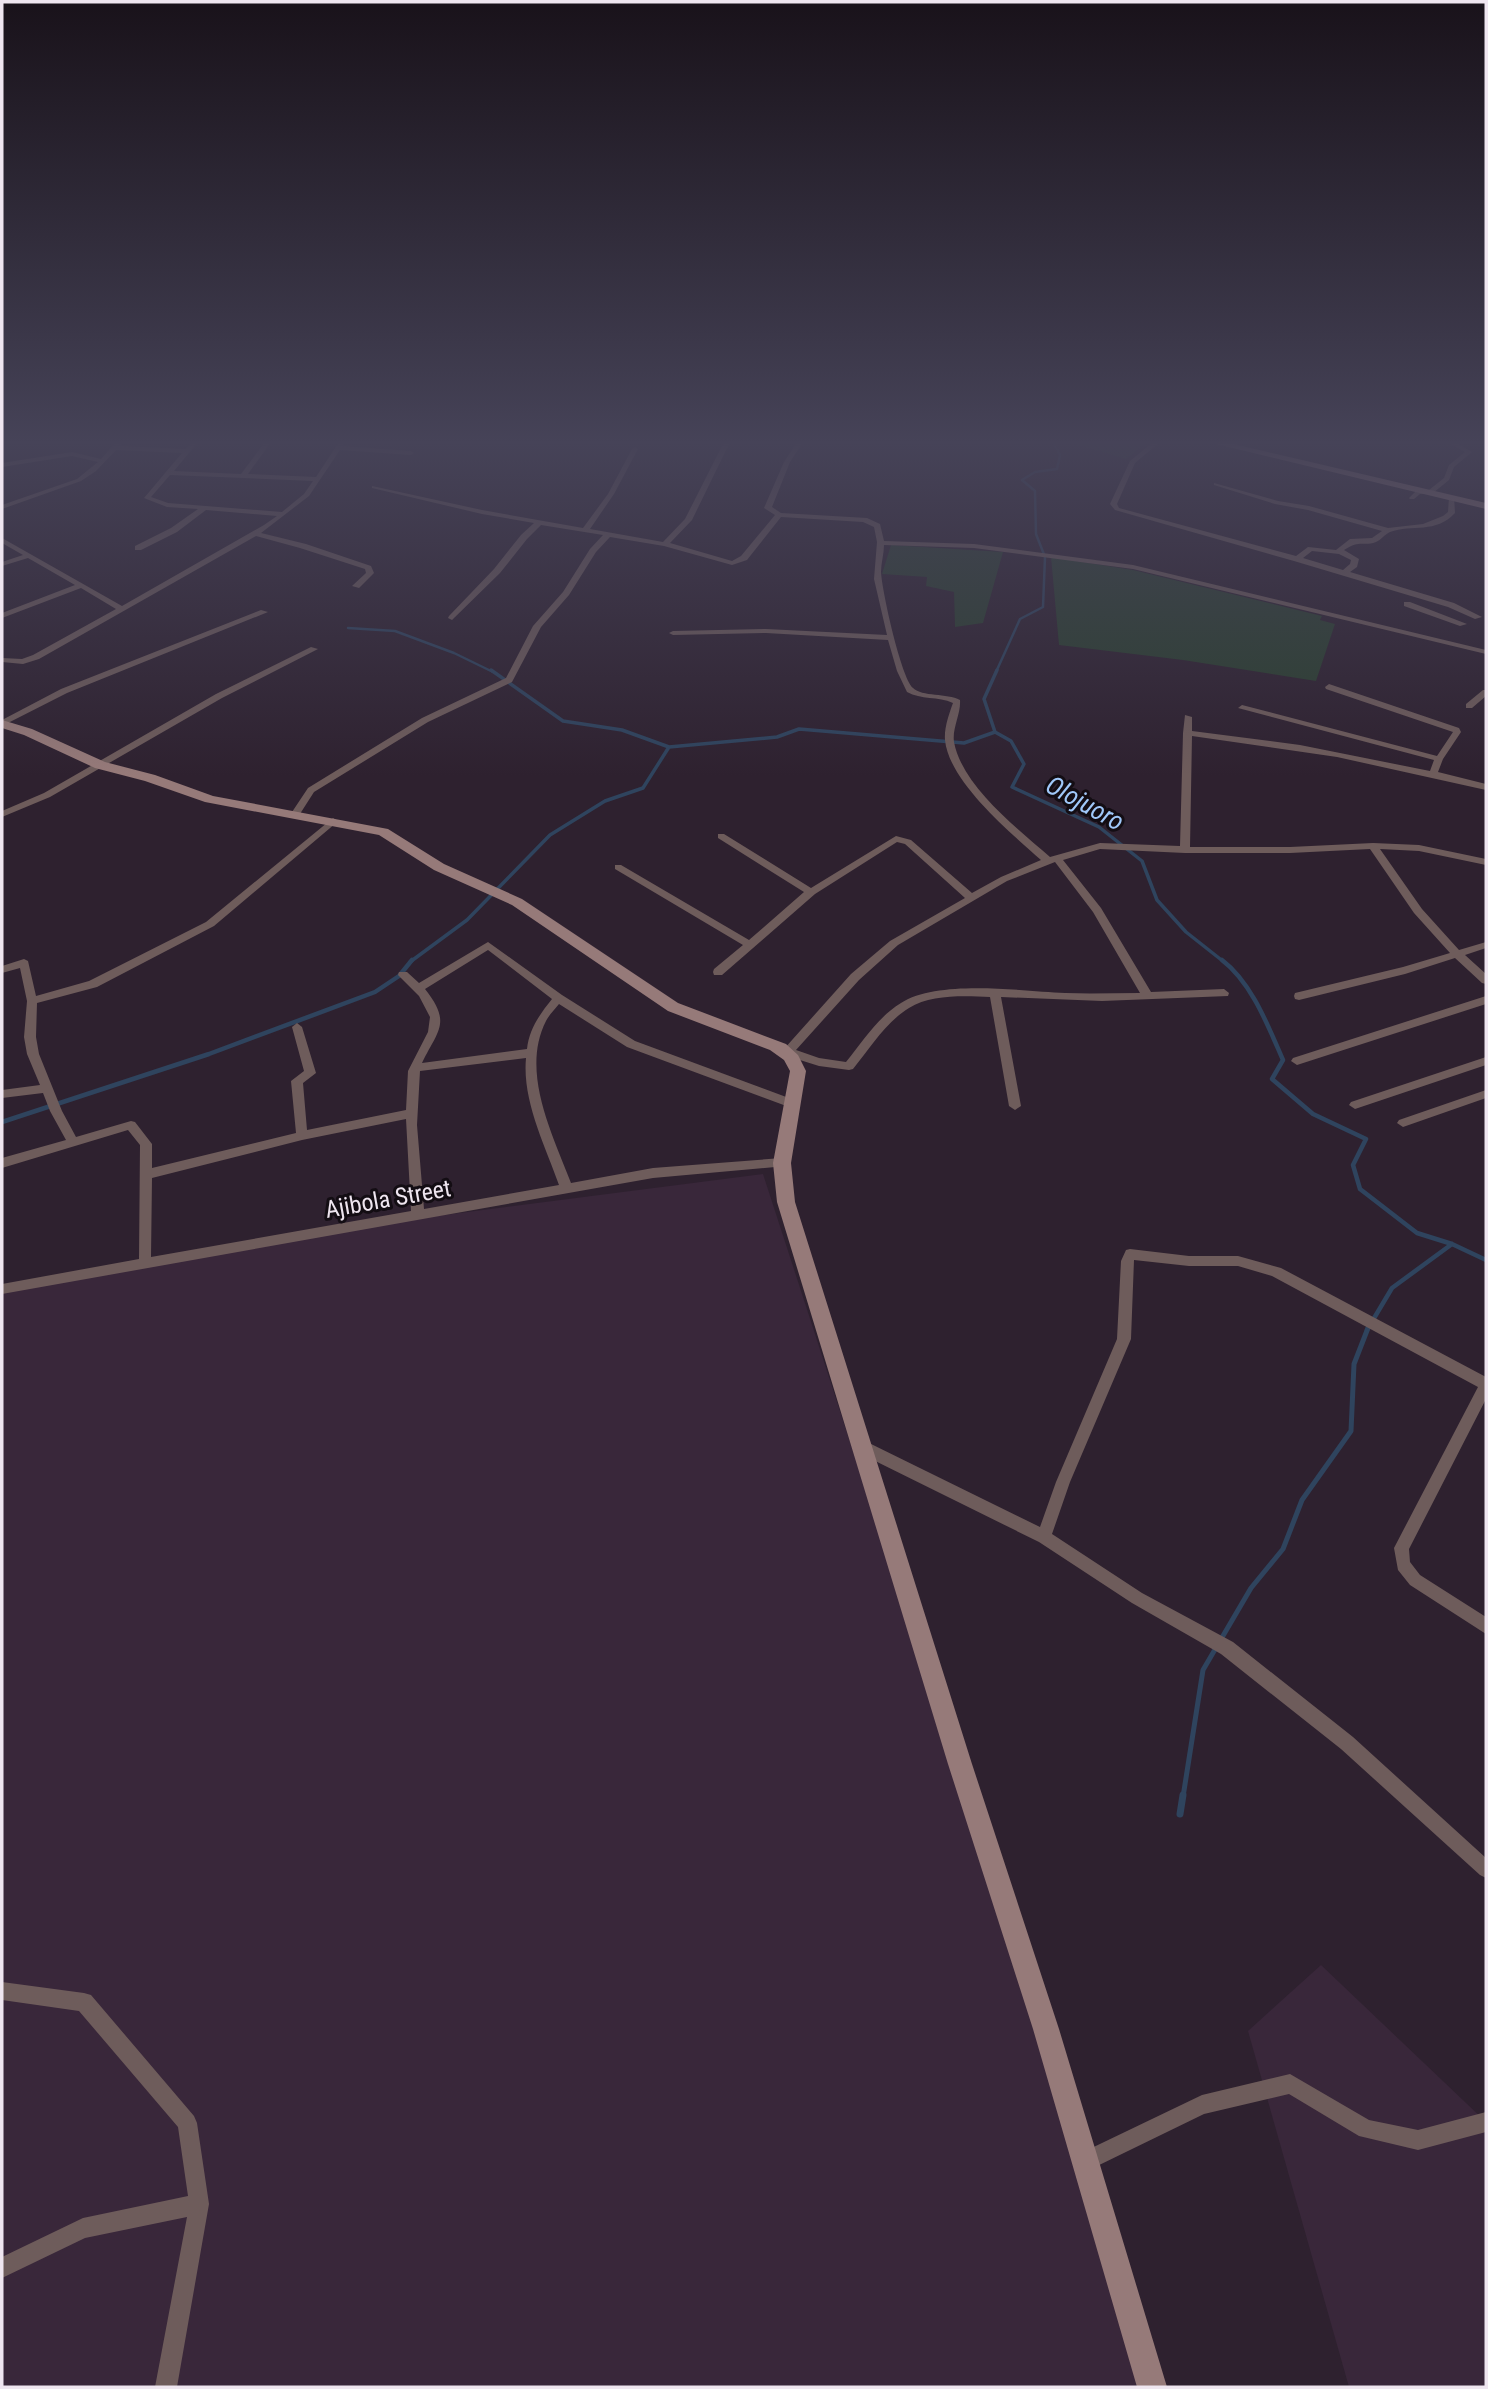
<svg xmlns="http://www.w3.org/2000/svg" width="1488" height="2389" viewBox="0 0 1488 2389" font-family="'Roboto Condensed',sans-serif">
<style>
.built{fill:#39273a}
.green{fill:#2b3f2f}
.lines{fill:none;stroke-linecap:round;stroke-linejoin:round}
.stream-far4{stroke:#2f445e;stroke-width:2.5}
.stream-far3{stroke:#2f445e;stroke-width:3.5}
.stream-far2{stroke:#2f445e;stroke-width:4.5}
.stream-far1{stroke:#2f445e;stroke-width:5}
.stream{stroke:#2f445e;stroke-width:7}
.street{fill:#6e5c5b;fill-rule:evenodd}
.secondary{fill:#967a79;fill-rule:evenodd}
.labels{text-anchor:middle;dominant-baseline:central;stroke-width:6;stroke-linejoin:round;paint-order:stroke}
.street-label{font-size:24px;fill:#efe6f0;stroke:#130d13}
.water-label{font-size:26px;font-style:italic;fill:#a0c8f9;stroke:#130d13}
</style>
<rect width="100%" height="100%" fill="#2e212f"/>
<path class="built" d="M763,1174L1157,2387H2V1292L359,1226Z
M1321,1965L1486,2122V2387H1349L1248,2031Z"/>
<path class="green" d="M1069,442H1147L1126,459Z
M891,545L1003,552L983,623L955,627L954,592L926,586L927,577L882,574Z
M1051,557L1133,570L1322,616L1320,620L1335,624L1316,681L1183,660L1059,645Z"/>
<g class="lines">
<path class="stream-far4" d="M348,628L395,631L454,653L493,672
M996,672L1020,619L1043,607L1045,557L1036,534L1035,491L1022,480L1035,472L1057,469L1060,455L1053,442"/>
<path class="stream-far3" d="M491,670L563,721L622,730L669,747
M997,670L984,699L995,732L1011,741L1024,764L1012,787L1099,827L1142,861L1157,900L1186,932L1224,962
M410,962L467,920L550,835L605,801L643,788L669,747L777,737L799,729L964,743L995,732"/>
<path class="stream-far2" d="M1222,960C1252,983 1268,1026 1283,1060L1272,1079L1313,1114L1366,1139L1353,1165L1360,1189L1417,1233L1452,1244L1486,1260
M2,1122L209,1054L375,992L399,976L412,960
M1367,1330L1392,1288L1452,1244"/>
<path class="stream-far1" d="M1183,1797L1203,1670L1251,1588L1283,1549L1302,1500L1351,1431L1354,1364L1368,1328"/>
<path class="stream" d="M1180,1814L1183,1795"/>
<path class="street" d="M116,442H123L120,446L186,449L192,442H198L174,471L241,474L265,442H271L248,474L316,477L339,442H345L342,446L411,451L414,453L411,455L340,450L309,496L261,533L306,544L371,566L374,573L359,588L352,586L366,573L365,569L300,548L256,536L39,659L23,664L2,662V658L22,659L33,655L116,609L81,588L2,618V613L75,585L28,558L2,566V562L23,555L2,543V538L122,606L264,525L277,516L206,510L177,532L141,550H135V546L171,528L198,509L167,507L144,498L182,453L116,450L96,471L81,481L2,509V505L77,479L98,462L72,456L2,467V463L72,452L101,459ZM170,475L313,481L304,494L282,512L168,503L151,497Z
M724,442H730L692,520L670,543L732,561L741,556L775,515L764,508L784,462L797,442H803L790,462L772,507L781,513L867,518L880,524L884,541L974,544L1133,565L1486,650V654L1133,569L974,548L884,545C884,554 881,563 881,572C882,591 901,677 913,688C922,697 947,693 960,700C961,714 952,728 954,742C962,786 1018,829 1050,857L1100,843L1180,846L1183,733L1185,715L1192,717V731L1300,745L1430,771L1434,760L1238,708L1242,705L1437,756L1453,732L1326,689L1325,687L1329,684L1459,728L1461,732L1443,759L1438,772L1486,784V790L1337,757L1192,736L1190,847H1290L1373,843L1419,845L1486,859V865L1419,851L1380,849L1422,909L1459,950L1486,942V948L1465,955L1486,974V984L1482,983L1455,958L1405,974L1299,1000L1295,999L1294,996L1295,993L1403,967L1450,953L1414,913L1370,849L1290,853H1185L1100,849L1063,860L1101,908L1151,992L1224,989L1229,993L1228,996L1102,1001L1001,997L1021,1106L1015,1110L1009,1106L990,997C965,996 931,994 909,1008C886,1022 870,1048 853,1069L849,1070L819,1066L784,1055L782,1052L784,1049L851,974L890,941L965,898L905,844L897,842L815,894L722,975H714L713,972L714,969L743,945L615,869V865H621L749,940L804,892L718,838V834H724L811,888L896,836L911,840L972,893L1001,877L1041,860C1011,833 949,782 945,740C944,728 949,714 953,703C938,696 921,700 907,692L897,671L888,640L766,633L673,635L669,633L673,631L766,629L887,635L874,579L877,542L874,527L863,522L781,517L747,560L732,565L664,546L610,537L596,552L569,595L541,627L512,682L428,722L314,792L298,817H292L290,815L308,788L422,718L506,678L533,626L563,592L590,549L603,535L541,525L527,539L500,573L452,620L448,618L449,616L494,569L521,535L534,523L482,514L372,488V486L482,510L583,528L608,494L632,449L635,447L638,449L614,494L590,529L663,542L685,519ZM1055,862L1093,912L1140,993C1115,993 1090,994 1065,993C1021,991 938,979 901,1003C878,1017 863,1041 846,1062L819,1058L796,1050L859,980L898,945L1007,881Z
M1153,442H1160L1135,463L1117,504L1119,508L1296,556L1308,547L1336,550L1350,539L1372,538L1382,531L1308,510L1275,504L1214,485V483L1278,501L1309,506L1388,528L1423,524L1443,516L1448,512L1449,497L1454,496L1455,513C1436,534 1412,524 1390,532C1385,534 1381,540 1376,542C1363,547 1361,539 1344,550L1359,559L1357,567L1350,572L1454,603L1482,617L1475,619L1448,607L1294,561L1115,510L1110,504L1130,461ZM1312,551L1339,554L1351,560L1350,564L1343,570L1303,558Z
M1447,442H1455L1472,452L1454,467L1449,480L1433,493L1420,494L1414,499H1410L1409,498L1416,491L1429,490L1444,478L1449,465L1465,452Z
M1404,602H1410L1467,624L1460,626L1404,606Z
M261,610L268,612L67,693L2,726V720L61,689Z
M311,647L318,649L222,698L50,797L2,817V811L44,793L216,694Z
M1483,690H1486V696L1472,708H1466V704Z
M333,818L338,821L336,823L214,926L97,987L37,1003L36,1037L39,1054L62,1111L76,1137L131,1121L135,1122L152,1144V1168L296,1133L291,1081L304,1071L292,1027L297,1023L302,1027L316,1073L303,1083L307,1130L406,1110L408,1071L428,1032L430,1017L419,996L398,975L399,972H407L419,983L488,942L562,995L635,1041L797,1101L799,1104L797,1107H789L627,1047L559,1004C555,1009 549,1015 546,1021C520,1072 553,1135 571,1183L653,1168L782,1158L786,1160L788,1163L786,1166L653,1178L2,1294V1284L139,1259L140,1145L128,1130L2,1168V1158L66,1140L50,1111L43,1093L2,1098V1090L40,1085L27,1054L24,1037L27,1001L20,968L2,973V966L24,959L28,961L36,996L89,981L206,922ZM488,950L552,999C540,1014 529,1029 527,1049L422,1063C438,1030 452,1023 425,989ZM526,1058C522,1101 545,1145 559,1185L424,1209L417,1125L420,1071ZM406,1119L411,1211L151,1257L152,1178L302,1140Z
M1486,996V1004L1297,1065L1291,1061L1293,1058Z
M1486,1057V1065L1355,1109L1349,1105L1351,1102Z
M1486,1090V1098L1403,1127L1397,1123L1399,1120Z
M1130,1249L1189,1256H1238L1281,1268L1486,1377V1399L1409,1549L1410,1562L1420,1575L1486,1617V1634L1410,1585L1398,1570L1394,1548L1478,1387L1272,1276L1238,1266H1189L1134,1260L1131,1339L1070,1482L1052,1534L1142,1593L1233,1642L1353,1737L1486,1858V1878L1480,1875L1341,1749L1221,1654L1132,1603L1039,1542L857,1452L855,1447L857,1442L862,1441L867,1442L1040,1527L1056,1482L1117,1339L1121,1261L1126,1250Z
M2,1982L84,1993L91,1995L194,2116L197,2123L209,2204L177,2387H155L187,2217L85,2238L2,2278V2257L83,2218L188,2196L178,2127L79,2011L2,2000Z
M1290,2074L1369,2120L1418,2130L1486,2112V2132L1418,2150L1359,2136L1289,2094L1204,2114L1091,2169L1084,2172L1077,2169L1074,2162L1077,2155L1202,2095Z"/>
<path class="secondary" d="M1208,442H1225L1486,503V509Z
M2,720L32,729L105,762L155,775L213,796L388,829L444,864L522,899L678,1003L786,1044L798,1055L806,1071L791,1163L795,1202L972,1764L1059,2029L1167,2387H1137L1033,2029L948,1764L777,1202L773,1163L790,1071L784,1060L770,1050L668,1011L512,905L434,870L379,835L205,802L145,781L95,768L24,735L2,728Z"/>
</g>
<linearGradient id="sky" x2="0" y2="1"><stop stop-color="#19121a"/><stop offset="0.57" stop-color="#464358"/><stop offset="1" stop-color="#464358" stop-opacity="0"/></linearGradient>
<rect width="1488" height="776" fill="url(#sky)"/>
<g class="labels">
<g class="street-label">
<text transform="translate(388 1199) rotate(-10)">Ajibola Street</text>
</g>
<g class="water-label">
<text transform="translate(1085 803) rotate(29)">Olojuoro</text>
</g>
</g>
<rect width="1488" height="2389" fill="none" stroke="#efe6f0" stroke-width="7"/>
</svg>
